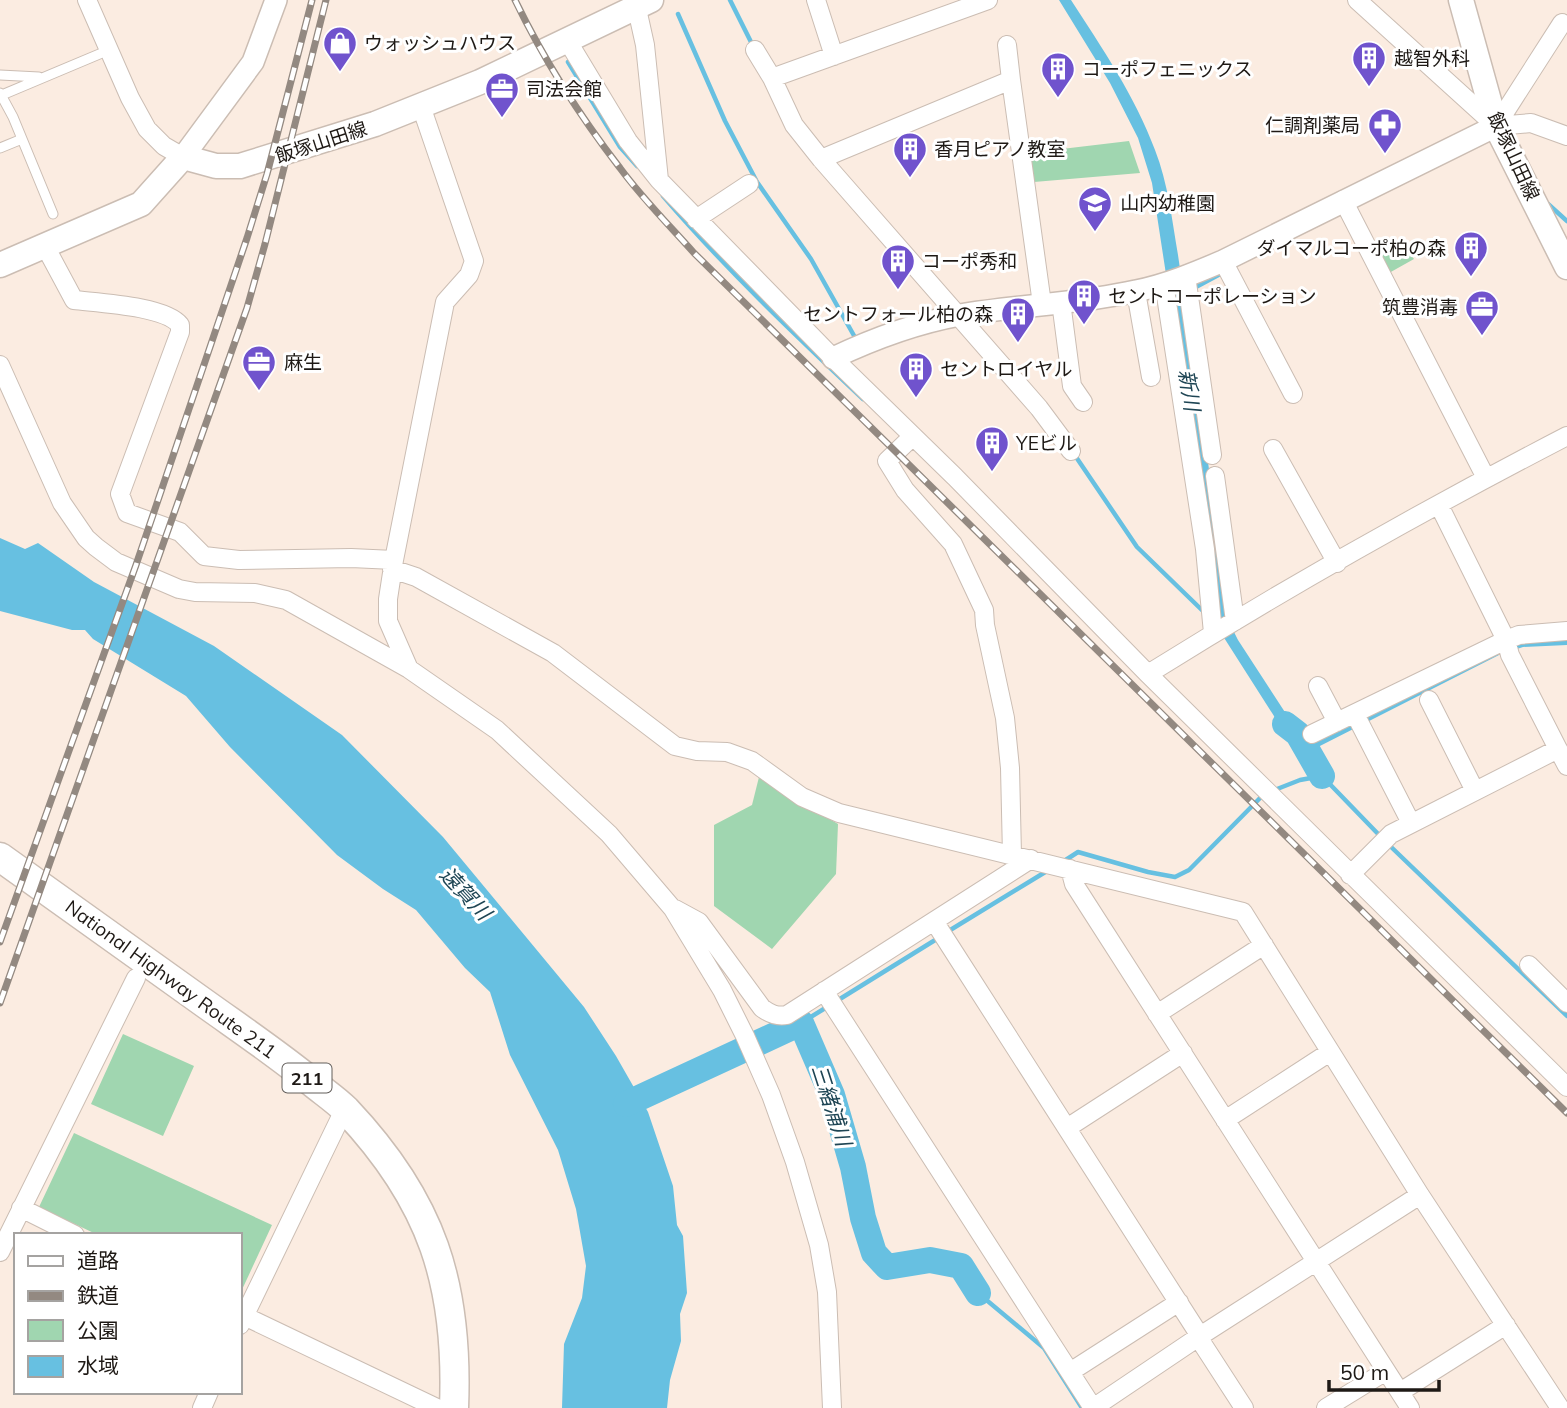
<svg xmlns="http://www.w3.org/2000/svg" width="1567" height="1408" viewBox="0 0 1567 1408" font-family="Mulish,'Noto Sans JP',sans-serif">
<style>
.green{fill:#a0d6b0}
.water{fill:#67c0e1}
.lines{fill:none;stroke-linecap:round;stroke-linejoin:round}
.stream{stroke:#67c0e1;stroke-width:4.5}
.river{stroke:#67c0e1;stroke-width:26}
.service-casing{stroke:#cbbdb3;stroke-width:11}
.minor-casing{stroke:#cbbdb3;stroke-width:20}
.tertiary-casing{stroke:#cbbdb3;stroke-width:24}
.secondary-casing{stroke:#cbbdb3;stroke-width:27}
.trunk-casing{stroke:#cbbdb3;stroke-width:31}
.service{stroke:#fff;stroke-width:9}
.minor{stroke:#fff;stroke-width:18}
.tertiary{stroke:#fff;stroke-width:21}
.secondary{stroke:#fff;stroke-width:24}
.trunk{stroke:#fff;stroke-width:28}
.rail-casing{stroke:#938981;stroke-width:7}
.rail{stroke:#fff;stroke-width:4.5;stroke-dasharray:13;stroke-linecap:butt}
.labels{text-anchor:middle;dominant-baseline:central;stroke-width:6;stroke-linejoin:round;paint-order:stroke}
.shield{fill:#fff;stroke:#625e5b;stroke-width:2}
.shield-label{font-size:18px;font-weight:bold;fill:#1e1915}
.poi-label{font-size:19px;fill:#1e1915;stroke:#fff;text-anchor:start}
.street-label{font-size:19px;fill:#1e1915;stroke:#fff}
.water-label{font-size:21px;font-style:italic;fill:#1e4554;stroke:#fff}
</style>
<rect width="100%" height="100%" fill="#fbece1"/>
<path class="green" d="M1129,141L1140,173L1034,182L1028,153Z
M1401,241L1414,259L1389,273L1380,251Z
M759,777L838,824L836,874L772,949L714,906V825L752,805Z
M123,1034L194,1066L163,1136L91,1104Z
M74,1133L272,1225L240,1294V1235H98L39,1207Z"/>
<path class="water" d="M1059,0H1071C1102,48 1135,96 1155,150C1168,183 1172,220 1178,255L1232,628L1238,640L1294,726L1310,742L1500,647L1517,642L1567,638V645L1523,647L1499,655L1314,749H1304L1290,730L1281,727L1221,633L1152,183L1138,138L1110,83Z
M0,538L25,549L38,543L94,582L214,646L342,735L443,837L584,1007L616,1056L648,1112L673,1186L677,1225L683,1236L687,1293L680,1314L681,1341L670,1380L667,1408H562L564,1344L582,1298L586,1266L576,1209L558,1150L510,1055L490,992L465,968L416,910L383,889L337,855L230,747L186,696L93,639L85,630H72L0,611Z"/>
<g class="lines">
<path class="stream" d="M730,0L753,46
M678,14L725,121L757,182L811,259L857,341
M568,62L620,147L637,166
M663,196C725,268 794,334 863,399
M1547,203L1567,221
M1196,287L1224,272
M1074,454L1137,547L1206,614
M1272,791L1300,780L1322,776L1382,838
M1388,844L1567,1016
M1061,863L1078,852L1148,872L1175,877L1189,870L1264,794
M947,932L1047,871
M835,1002L940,937
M801,1023L827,1007
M978,1293L1044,1348L1082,1408"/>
<path class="river" d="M1285,724L1298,734L1322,776
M626,1104L801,1023L832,1095L853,1167L863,1218L874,1253L887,1267L930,1260L961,1266L978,1293"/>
<g class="service-casing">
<path id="service" d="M0,75L39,77
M0,93L13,117L53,214
M2,95L109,50
M0,148L22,139"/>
</g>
<g class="minor-casing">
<path id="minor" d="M87,0L130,98L147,129L164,146L183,157
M635,0L645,45L659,180
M816,0L834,56
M988,0L772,78L794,125L821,159L1039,408L1071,451
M1357,0L1496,126L1531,123L1567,136
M567,40L628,141L659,180L833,358L955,477L1148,674L1567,1087
M755,50L772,78
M1011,80L1042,304
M1496,126L1562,23
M821,159L1011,80L1007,45
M1343,200L1486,478
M696,219L749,184
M45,246L74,300C99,303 165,306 180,325V332L120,494L127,513L180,532L204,556L239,560L351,558L394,560
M1223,261L1293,394
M1186,276L1212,455
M1164,283L1205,549L1213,633
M1136,292L1151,377
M1061,302L1072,386L1083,402
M0,365L62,503L86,538L96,547L116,562L179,589L195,592L255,593L286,600L409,669L497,730L609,834L673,909L722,990L745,1036L771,1095L795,1162L819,1245L827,1292L832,1408
M913,436L887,461L905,490L953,544L984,610L985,625L1005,718L1010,768L1012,855
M1273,449L1337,563
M1215,476L1235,621
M392,569L416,577L553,653L675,746L697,751L727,752L752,761L802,797L839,813L1243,912L1420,1195L1560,1408
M409,669L388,621V599L394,560L445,302L469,275L474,261L421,106
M1148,674C1284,589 1424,510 1567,436
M1318,686L1337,722
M1429,700L1475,791
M1355,714L1411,823
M1312,734L1506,640L1519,635L1567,631
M1558,749L1567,766
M1070,869L1074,884L1410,1408
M1350,875L1391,834L1558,749L1510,655L1506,640L1439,505
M675,909L699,922L762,1008C770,1014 777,1017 787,1015L1031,859
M934,921L1200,1336
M1529,965L1567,1003
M824,991L1093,1408L1200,1336L1420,1195
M1157,1014L1264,945
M1225,1120L1330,1052
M1067,1128L1183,1053
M21,1208L75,1235
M0,1252L136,978
M240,1314L437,1408
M240,1325L345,1108
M1198,1337L1244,1408
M1070,1372L1179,1302
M1400,1392L1506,1325
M202,1408L209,1392
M1326,1408L1386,1371"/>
</g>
<g class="tertiary-casing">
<path id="tertiary" d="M183,157L253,62L276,0
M833,358C873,339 916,323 960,315C1018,305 1079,304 1136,291C1166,285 1195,273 1223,261L1496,126"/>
</g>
<g class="secondary-casing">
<path id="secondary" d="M1461,0L1496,126L1567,267
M0,265L141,204L183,157L216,166H240L375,124L480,82L651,0"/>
</g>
<g class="trunk-casing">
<path id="trunk" d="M0,857C69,906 138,955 207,1005C242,1030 279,1055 313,1083C324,1092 336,1100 346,1110C432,1201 459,1284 454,1408"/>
</g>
<use href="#service" class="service"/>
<use href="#minor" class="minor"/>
<use href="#tertiary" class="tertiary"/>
<use href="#secondary" class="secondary"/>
<use href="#trunk" class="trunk"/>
<g class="rail-casing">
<path id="rail" d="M515,0C544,60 579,115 620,168C642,198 669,225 694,253L1567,1113
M0,942L136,565L247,238L267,174L312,0
M0,1003L247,308L265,244L326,0"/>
</g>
<use href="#rail" class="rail"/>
</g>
<defs>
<g id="shop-pin" transform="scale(1.75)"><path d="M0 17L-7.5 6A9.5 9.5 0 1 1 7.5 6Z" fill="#7053cd" stroke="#fff"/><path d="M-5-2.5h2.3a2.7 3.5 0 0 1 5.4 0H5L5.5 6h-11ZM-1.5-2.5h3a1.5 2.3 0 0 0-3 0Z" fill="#fff"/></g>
<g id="building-pin" transform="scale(1.75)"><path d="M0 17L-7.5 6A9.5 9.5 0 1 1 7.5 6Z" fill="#7053cd" stroke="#fff"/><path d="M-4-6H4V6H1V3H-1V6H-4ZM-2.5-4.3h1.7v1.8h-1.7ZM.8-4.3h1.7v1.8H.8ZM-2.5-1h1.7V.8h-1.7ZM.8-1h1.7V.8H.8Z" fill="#fff"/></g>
<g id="office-pin" transform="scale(1.75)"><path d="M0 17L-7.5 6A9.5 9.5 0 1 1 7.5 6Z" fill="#7053cd" stroke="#fff"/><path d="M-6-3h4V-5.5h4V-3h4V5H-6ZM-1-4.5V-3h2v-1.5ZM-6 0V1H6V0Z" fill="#fff"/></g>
<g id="pharmacy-pin" transform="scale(1.75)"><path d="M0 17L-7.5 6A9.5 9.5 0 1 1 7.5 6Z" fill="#7053cd" stroke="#fff"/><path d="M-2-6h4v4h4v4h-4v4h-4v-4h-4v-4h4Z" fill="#fff"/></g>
<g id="school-pin" transform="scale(1.75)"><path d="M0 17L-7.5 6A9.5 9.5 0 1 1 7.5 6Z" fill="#7053cd" stroke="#fff"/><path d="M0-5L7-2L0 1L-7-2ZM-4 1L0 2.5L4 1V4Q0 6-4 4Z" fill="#fff"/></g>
</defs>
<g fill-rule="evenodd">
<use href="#shop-pin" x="340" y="43"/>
<use href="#building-pin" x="1369" y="58"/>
<use href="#building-pin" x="1058" y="69"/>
<use href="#office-pin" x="502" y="89"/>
<use href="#pharmacy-pin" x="1385" y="125"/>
<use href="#building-pin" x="910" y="149"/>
<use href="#school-pin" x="1095" y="203"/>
<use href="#building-pin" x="1471" y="248"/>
<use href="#building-pin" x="898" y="261"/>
<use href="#building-pin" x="1084" y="296"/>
<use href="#office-pin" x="1482" y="307"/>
<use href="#building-pin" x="1018" y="314"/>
<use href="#office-pin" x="259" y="362"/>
<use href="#building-pin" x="916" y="369"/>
<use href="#building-pin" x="992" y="443"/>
</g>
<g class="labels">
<rect class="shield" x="282.5" y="1063.5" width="49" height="29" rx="5"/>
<g class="shield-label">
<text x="307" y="1078">211</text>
</g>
<g class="poi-label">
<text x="364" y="43">ウォッシュハウス</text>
<text x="1394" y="58">越智外科</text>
<text x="1082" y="69">コーポフェニックス</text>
<text x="526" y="89">司法会館</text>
<text x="1360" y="125" text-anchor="end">仁調剤薬局</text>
<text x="934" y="149">香月ピアノ教室</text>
<text x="1120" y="203">山内幼稚園</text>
<text x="1446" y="248" text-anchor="end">ダイマルコーポ柏の森</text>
<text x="922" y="261">コーポ秀和</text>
<text x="1108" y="296">セントコーポレーション</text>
<text x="1458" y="307" text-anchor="end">筑豊消毒</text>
<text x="993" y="314" text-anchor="end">セントフォール柏の森</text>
<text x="284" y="362">麻生</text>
<text x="940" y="369">セントロイヤル</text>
<text x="1016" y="443">YEビル</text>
</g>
<g class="street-label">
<text transform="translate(321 142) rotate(-18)">飯塚山田線</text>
<text transform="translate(1514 156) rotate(65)">飯塚山田線</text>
<text transform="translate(171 979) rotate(36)">National Highway Route 211</text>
</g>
<g class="water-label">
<text transform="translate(1190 390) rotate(81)">新川</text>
<text transform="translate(466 893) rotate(47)">遠賀川</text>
<text transform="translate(832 1105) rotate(72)">三緒浦川</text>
</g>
</g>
<rect x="14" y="1233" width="228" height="161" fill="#ffffff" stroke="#a5a3a1" stroke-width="2"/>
<rect x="28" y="1256" width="35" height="10" fill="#ffffff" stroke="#a5a3a1" stroke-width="2"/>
<text x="77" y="1268" font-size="21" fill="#1e1915">道路</text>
<rect x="28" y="1291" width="35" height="10" fill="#938981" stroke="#a5a3a1" stroke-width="2"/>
<text x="77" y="1303" font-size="21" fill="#1e1915">鉄道</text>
<rect x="28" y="1320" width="35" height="21" fill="#a0d6b0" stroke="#a5a3a1" stroke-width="2"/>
<text x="77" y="1338" font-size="21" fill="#1e1915">公園</text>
<rect x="28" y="1356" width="35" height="21" fill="#67c0e1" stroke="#a5a3a1" stroke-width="2"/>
<text x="77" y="1373" font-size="21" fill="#1e1915">水域</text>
<path d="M1329 1380v10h110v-10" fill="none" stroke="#1e1915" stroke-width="3.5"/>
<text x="1340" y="1380" font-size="21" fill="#1e1915" stroke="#ffffff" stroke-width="5" paint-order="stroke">50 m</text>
</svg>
